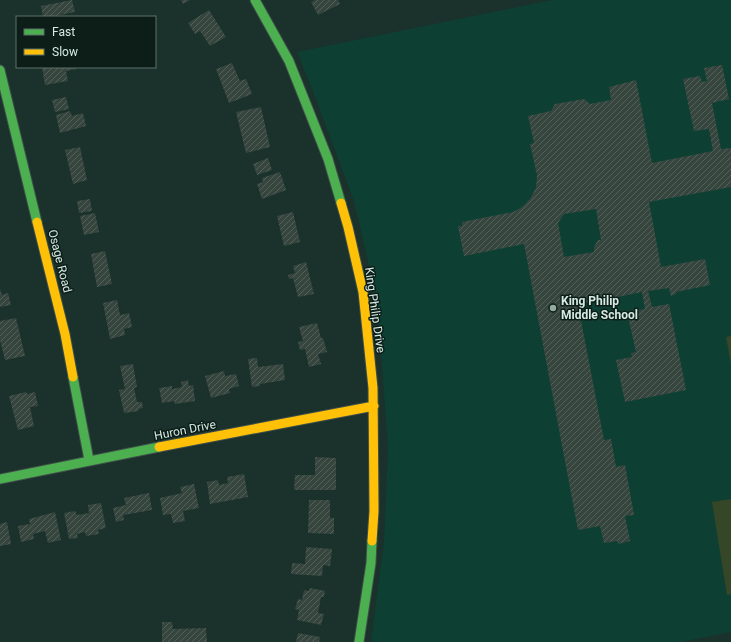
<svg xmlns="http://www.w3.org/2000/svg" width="731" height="642" viewBox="0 0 731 642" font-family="Roboto,sans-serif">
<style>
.built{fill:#0e3f33}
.park{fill:#364728}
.building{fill:url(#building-hatch);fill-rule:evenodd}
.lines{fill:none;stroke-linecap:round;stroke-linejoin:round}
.fast-casing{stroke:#3e4e49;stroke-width:11}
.slow-casing{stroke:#3e4e49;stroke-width:11}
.fast{stroke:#4caf50;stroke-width:9}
.slow{stroke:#ffc107;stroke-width:9}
.poi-dot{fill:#94a9a2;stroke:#0d1e19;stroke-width:1.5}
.labels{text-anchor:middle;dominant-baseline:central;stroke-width:3;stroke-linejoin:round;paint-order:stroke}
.street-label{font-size:12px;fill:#d5eae2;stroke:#0d1e19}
.poi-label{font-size:12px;font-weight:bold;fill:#d5eae2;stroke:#0d1e19;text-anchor:start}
</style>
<defs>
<pattern id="building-hatch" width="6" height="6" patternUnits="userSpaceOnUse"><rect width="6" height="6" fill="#36463f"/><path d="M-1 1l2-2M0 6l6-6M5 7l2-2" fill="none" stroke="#52615a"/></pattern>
</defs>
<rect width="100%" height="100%" fill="#1b312b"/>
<path class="built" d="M552,0H731V632L681,642H371L384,542L388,448L381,352L369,265L354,201L312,89L297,52Z"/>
<path class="park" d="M731,336V364L726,337Z
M731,499V594L727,595L712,502Z"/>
<path class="building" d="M72,0L75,12L50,17H43L41,6Z
M181,0H190L183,4Z
M315,0H338L340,4L318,15L311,2Z
M209,10L226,37L210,46L200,31L195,34L188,23Z
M232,63L240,81L246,79L252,94L229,103L216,69Z
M722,65L729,99L712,103L721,149L731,148V187L649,202L661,267L705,259L710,285L676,292V294L671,296L669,288L648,291L652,307L669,304L686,390L625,402L616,360L632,357L631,353L636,352L627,312L645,309L642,292L578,305L604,440L611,439L616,467L625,465L634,515L625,516L630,541L618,544L617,541L604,543L600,526L578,530L524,244L464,256L458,226H462V222L513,212L522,207L530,199L536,188L537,175L530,144L534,143L528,116L551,111L555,104L584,99L590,104L611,100L609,87L636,80L652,163L713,151L709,129L694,131L683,79L700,76L702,82L707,81L704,68ZM596,209L601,240H598L594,247V252L564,257L558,223L564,214Z
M42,67H75L76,69L66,71L68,81L45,85Z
M66,97L69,109L55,112L52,100Z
M261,107L270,147L246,153L236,112Z
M70,111L72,116L83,113L86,126L60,133L56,115Z
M80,147L87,180L73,184L65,150Z
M268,158L272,170L257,175L253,164Z
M280,172L286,190L262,199L257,184L263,182L262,178Z
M90,199L92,211L79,213L77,201Z
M293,212L300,242L284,246L277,216Z
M95,213L99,232L84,235L80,216Z
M105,251L112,284L97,287L91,254Z
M306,262L314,294L298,297L293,278L289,279L288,275L295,273L293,266Z
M0,289L2,295L8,293L11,305L0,307Z
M117,300L120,315L129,313L132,327L124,329L125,335L110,339L103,303Z
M16,318L25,356L5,360L0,340V321Z
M317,323L321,338H323L327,352L318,354L321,364L309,367L305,349L300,350L298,342L303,341L299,327Z
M257,358L258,367L283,364L285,380L260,384V386L252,387L248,359Z
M133,364L137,387L134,388L137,402H142L143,408L138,409L139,411L124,413L119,390L125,389L120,366Z
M224,371L225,376L236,374L239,386L229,389L230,393L211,398L205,376Z
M188,380L189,386L193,385L195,401L175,404L174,401L162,403L159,388L172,386V389L182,387L181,382Z
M26,392L27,394L35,392L38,406L30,407L34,426L18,430L9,396Z
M315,457L336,458V490H294L295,475H315Z
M244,474L248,497L210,504L207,482L218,480L219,485L228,483L227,477Z
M194,484L199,508L183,511L185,521L173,523L171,514L163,515L160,498L182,493L180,487Z
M149,493L152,510L123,515L124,520L116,522L113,508L126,505L124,498Z
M309,500H330V518H334V534L308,533Z
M101,503L106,528L98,530L99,534L86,536L85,532L77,534L78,538L69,539L64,513L75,511L77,515L89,513L88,505Z
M55,512L61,540L48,543L45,531L33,534L34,539L21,542L18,526L30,524L29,519Z
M7,522L11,544L0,546V524Z
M306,547L332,549L330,566L323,565L322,576L291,574L292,563L305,564Z
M310,588L325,591L324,597H321L318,613L324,614L321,625L297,620L299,610L295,609L298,599L302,600L304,590L309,591Z
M162,622H172L173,629L206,628L207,642H162Z
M298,633L320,637L319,642H296Z"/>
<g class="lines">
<g class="fast-casing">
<path id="fast" d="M255,0L289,61L328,159L341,203
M0,70L37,222
M73,377L89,460
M0,479L159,447
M359,642L371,563L372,541"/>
</g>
<g class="slow-casing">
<path id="slow" d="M341,203L348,227L363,292L373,388L374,511L372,541
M37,222L65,334L73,377
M159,447L374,406"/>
</g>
<use href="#fast" class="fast"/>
<use href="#slow" class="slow"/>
</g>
<circle class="poi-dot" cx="553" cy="308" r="4"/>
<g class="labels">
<g class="street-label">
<text transform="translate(60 261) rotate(76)">Osage Road</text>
<text transform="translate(375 310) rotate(82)">King Philip Drive</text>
<text transform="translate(185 430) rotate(-11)">Huron Drive</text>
</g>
<g class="poi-label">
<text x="561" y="301">King Philip<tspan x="561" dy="14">Middle School</tspan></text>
</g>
</g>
<rect x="16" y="16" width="140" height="52" fill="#0d1e19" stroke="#5d7069"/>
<rect x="24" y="29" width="20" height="6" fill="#4caf50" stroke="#5d7069"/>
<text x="52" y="36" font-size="12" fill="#d5eae2">Fast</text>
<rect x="24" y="49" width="20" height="6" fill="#ffc107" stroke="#5d7069"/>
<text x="52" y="56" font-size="12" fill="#d5eae2">Slow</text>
</svg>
